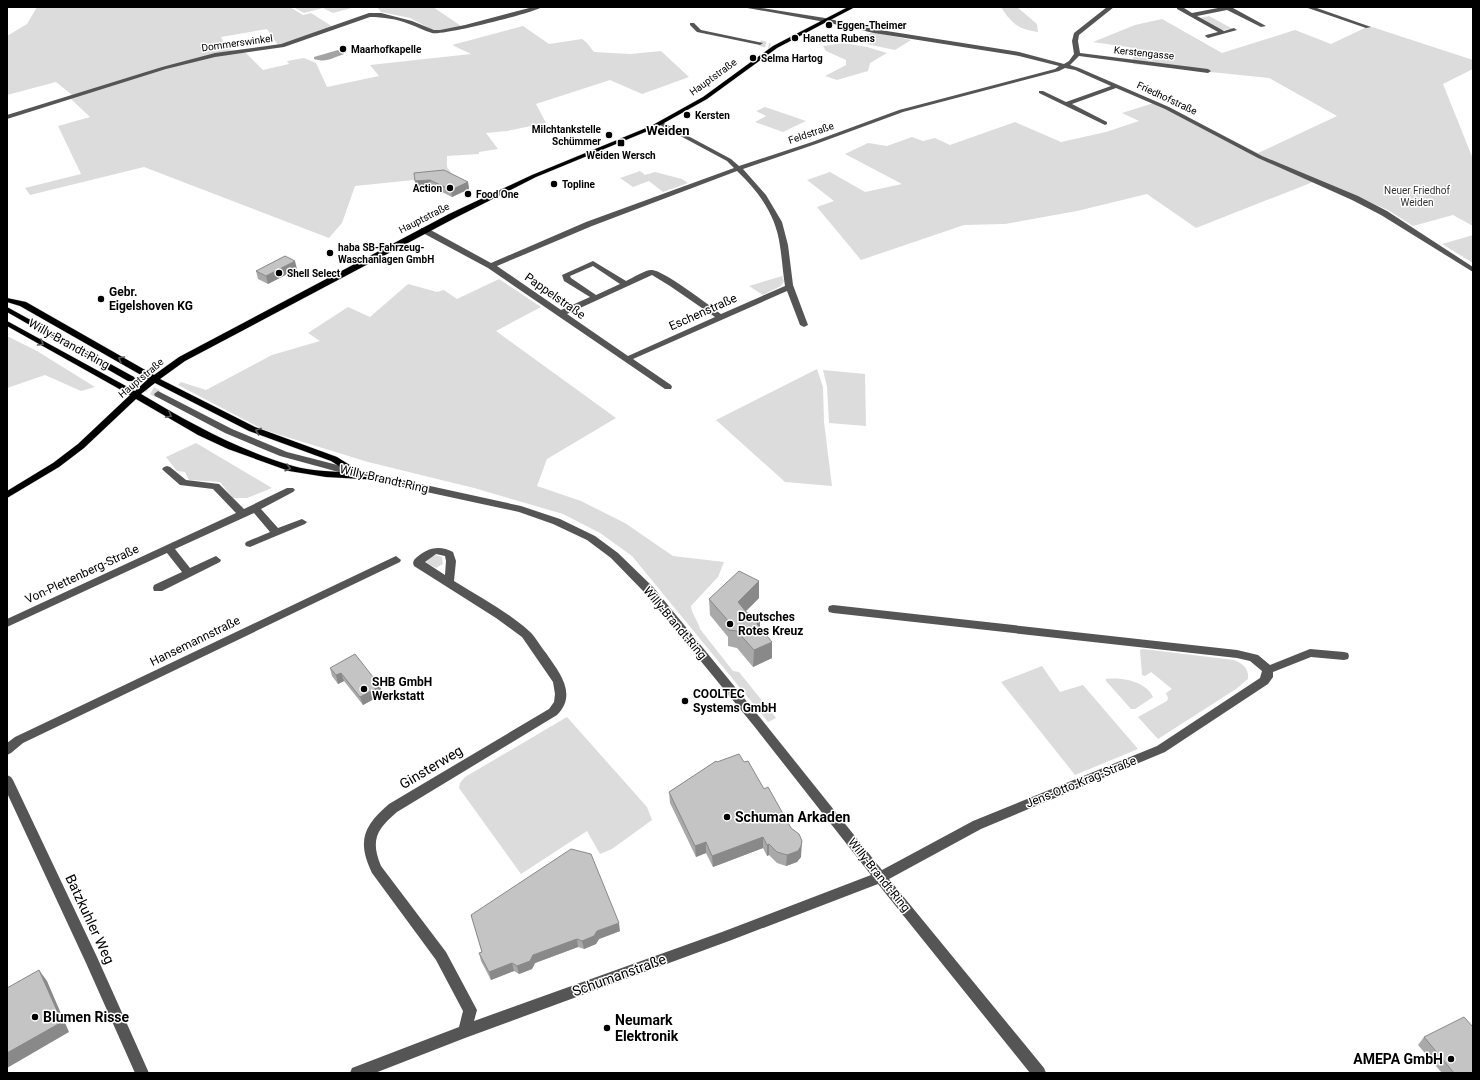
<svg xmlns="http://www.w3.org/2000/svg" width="1480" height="1080" viewBox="0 0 1480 1080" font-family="Roboto,sans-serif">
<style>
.green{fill:#dcdcdc}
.water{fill:#a3a3a3}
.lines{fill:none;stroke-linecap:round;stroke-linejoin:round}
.minor-tunnel{stroke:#d9d9d9;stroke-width:6;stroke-dasharray:6 3;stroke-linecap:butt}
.major-tunnel{stroke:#d9d9d9;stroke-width:8;stroke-dasharray:8 4;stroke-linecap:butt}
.major-casing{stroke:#dbdbdb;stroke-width:1}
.minor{fill:#555;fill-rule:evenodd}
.major{fill:#000;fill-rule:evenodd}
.wall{fill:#a9a9a9}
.shaded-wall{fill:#898989}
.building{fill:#c4c4c4;stroke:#898989}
.oneway{stroke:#595959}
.poi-dot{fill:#000;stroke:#fff;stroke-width:1.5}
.labels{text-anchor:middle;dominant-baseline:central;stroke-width:3;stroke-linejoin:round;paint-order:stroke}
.far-poi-label{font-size:10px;font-weight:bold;fill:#000;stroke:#fff;text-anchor:start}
.far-street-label{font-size:10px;fill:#000;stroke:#fff}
.far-park-label{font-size:10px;fill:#333;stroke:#fff}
.poi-label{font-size:12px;font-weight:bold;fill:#000;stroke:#fff;text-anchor:start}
.street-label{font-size:12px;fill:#000;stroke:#fff}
.far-district-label{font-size:13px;font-weight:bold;fill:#000;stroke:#fff}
.near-street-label{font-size:14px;fill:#000;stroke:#fff}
.near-poi-label{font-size:14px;font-weight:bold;fill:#000;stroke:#fff;text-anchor:start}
</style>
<rect width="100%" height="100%" fill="#fff"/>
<path class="green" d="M37,7H290L303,15L311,13L333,27L278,45L267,29L221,37L227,49L246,53L263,70L289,64L287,61L304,58L316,63L327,87L379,76L370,65L471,54L452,45L523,26L549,44L582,39L587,43L594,52L630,54L661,51L689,77L642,94L610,80L536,104L546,123L507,131L486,133L498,149L479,152V154L447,156V167L453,176L355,186L342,223L329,238L144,167L30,195L25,188L81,174L58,126L90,117L71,99L72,95L56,82L7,95V36L27,24Z
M293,7H355L333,13L323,8L304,13Z
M377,7H433L461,26L445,30H433L410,18L381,12Z
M1001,7H1017L1037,24L1038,32C1018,29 1012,24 1001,7Z
M1209,16L1233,29L1221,30L1199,18Z
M1162,19L1222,53L1295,30L1331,44L1369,26L1473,60V69L1443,84L1473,159V226L1453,215L1413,226L1388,210L1318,180L1196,228L1147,194L1077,211L1005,224L964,225L861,260L817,207L834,201L807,180L830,172L865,192L902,184L845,154L868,143L887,146L912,137L923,141L935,138L950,145L1015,122L1061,142L1106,132L1139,121L1122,113L1157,102L1258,153L1337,116L1269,78L1133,64L1134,48L1093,42L1135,25Z
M873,32L911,40L895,50L852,41Z
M843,43L867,47L887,53L870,63L868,71L837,80L825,76L846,65V60L826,51L823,46Z
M765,107L806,121L783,132L755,122L766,116L756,111Z
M640,171L645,175L655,172L682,179L688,183L663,192L649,181L633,187L620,178Z
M1473,235V263L1442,244Z
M782,276L784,281L781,286L763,295L749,286Z
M499,279L541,307L496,331L616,418L547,459L537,486L581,501L625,523L673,556L724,562L718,577L691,606C692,615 698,620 700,629L733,671L739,672L776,718L768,722L632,556L600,533L563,514L474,488L368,462L264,430L178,385L181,382L206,390L272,355L320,341L308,333L348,307L370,317L408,284L437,292L444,290L457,299Z
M7,336L37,351L95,387L81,391L45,375L7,388Z
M817,369L823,387L824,422L832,486L785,482L716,420Z
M823,370L865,374L866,426L829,423L827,387Z
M196,443L272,488L247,498H233L220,482L189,480L185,472L177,471L166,457Z
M436,555L442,557L443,564L436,568L428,564L426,562L432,556Z
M1143,649L1234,660C1243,664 1249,668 1248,679L1236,689L1158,739L1138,717L1167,701L1168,698L1166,693L1172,689L1151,672L1145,676L1142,675L1140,650Z
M1042,666L1060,692L1083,685L1138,749L1075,775L1001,682Z
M1106,679C1121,677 1146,681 1153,697L1135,709H1131L1106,681Z
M567,717L647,807L652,820L612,849L600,854L587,831L521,874L459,788L460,783L465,777Z"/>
<path class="water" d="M338,50L344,53V54C332,58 327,63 314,59V57Z"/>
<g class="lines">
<path class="minor-tunnel" d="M760,43L770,46"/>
<path class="major-tunnel" d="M131,379L158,394"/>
<g class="major-casing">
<path id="major" d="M848,7H855L777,48L707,99L655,128L536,177L455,218L185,361L160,379L255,427L337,457L364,474L380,476L382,478L380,480L326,477L289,471L228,449L198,435L136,399L84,448L59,467L7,498V491L53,463L78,444L130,395L7,326V321L135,391L148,379L20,306L7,302V298L26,302L154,375L179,357L449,214L532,175L651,126L703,97L773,46ZM155,383L249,431L331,461L350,473C331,471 311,471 293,466C238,450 190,423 141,394Z
M7,307L134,377L135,379L134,381H128L7,312Z"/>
</g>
<path class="minor" d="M533,7H542C533,13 442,36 432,33C424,31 416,26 409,24C397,19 383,17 370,17L284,47L215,57L166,69L7,119V115L162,67L215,53L281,44L369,13H381L412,21L434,30H440L465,25Z
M742,7H755L825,18L874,29L1019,52L1064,64L1069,61L1074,54L1072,41L1074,33L1107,7H1114L1079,35L1078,41L1080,53L1208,69L1211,71L1208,73L1079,56L1070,65L1079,68L1169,107L1262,156L1358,196L1387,211L1473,267V272L1381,215L1352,200L1258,158L1165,109L1116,88L1072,104L1107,122V124L1105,125L1039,93V91H1043L1066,102L1111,86L1075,70L1065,68L1059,71L903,112L816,144L743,169L766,195L782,222L788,245L793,285L808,325L804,327L800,325L787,291L633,359L671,385L672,387L671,389H665L488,268L421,232V228H427L491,263L586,222L734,168L727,161L658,124V122H662L731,159L739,166L812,142L899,110L1055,69L1059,66L1019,56L874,33L825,22ZM737,171C759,192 776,215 780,246C782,259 783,273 785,286L721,314C710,306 663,270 652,270C647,269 632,278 626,281L593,261L562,275L564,281L590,297L561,310L497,266L592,226ZM593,266L620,284L596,295L571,278L570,276ZM652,275L670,286L715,317L628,356L567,314Z
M1177,7H1186L1184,8L1192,13L1223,7H1235L1233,8L1266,26L1261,27L1227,10L1197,16L1224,31L1234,28L1237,30L1208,38L1205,36L1206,35L1218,32L1177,9Z
M1305,7H1314L1371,27L1366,28Z
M690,23H694L701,30L763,43L760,45L697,32L690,25Z
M158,391L232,429L287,452L357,470L521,506L560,519L595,536L618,553L653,587L762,720L882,870L973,821L1157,746L1260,678L1262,671L1250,661L1237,658L833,613L829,612L828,609L829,606L833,605L1237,650L1258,655L1270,665L1310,649L1344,652L1348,653L1349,656L1348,659L1344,660L1311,657L1273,672V677L1268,684L1165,752L981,829L889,879L1044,1068L1046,1073H1030L878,884L729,941L465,1038L375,1073H350L352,1068L459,1027L463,1011L436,960L372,873C357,842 363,826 389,804L549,709L554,702L555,694L553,682L522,637L496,618L414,566L413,563L414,560C425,549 438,544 453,552L456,561L454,581C479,597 507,611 529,631C535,636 540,646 546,653C559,672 578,694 557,715L397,812C377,829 370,840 381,866L446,952L477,1010L474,1021L722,932L871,875L754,726L645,593L611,558L587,540L553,524L519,512L357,477L280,456L225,433L155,396L154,394ZM436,554L445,556L446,561L445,575L425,562Z
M167,466L170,467L186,480L219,484L244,509L287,488H293L295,490L293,492L261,509L278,528L302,519L307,522L305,524L250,547L246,546L245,544L246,542L270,532L254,513L175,549L190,568L216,556L221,560L220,562L162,591H154L153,588L154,585L182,572L167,553L7,627V619L236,513L213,489L180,485L164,471L162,469L164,467Z
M396,556L401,560L400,562L23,743L11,753L7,755V743L15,737Z
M7,775L11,777L13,780L97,957L149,1073H135L86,963L7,793Z"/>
<use href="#major" class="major"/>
</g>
<path class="wall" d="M414,173L468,182L469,189L452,197L432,187L416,189Z
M297,269L268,284L258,279L256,271Z
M759,598L746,611L760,627L772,658L753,667L737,648L728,646V637L710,615L709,599Z
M330,668L380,686L383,694L363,705L344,681L338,684L332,676Z
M717,762H744L764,789L801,852V857L797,862L786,866L777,863L769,855L767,856L763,848L713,867L706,853L696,857L670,803L669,792Z
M471,915L620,931L599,939L596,944L584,949L578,947L535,963L532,969L519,974L514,971L491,980L481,961L479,953L482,952Z
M1424,1037L1473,1073H1442L1418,1045Z"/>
<path class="shaded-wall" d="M430,180L432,187L416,189L415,181Z
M468,182L469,189L452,197L451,190Z
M295,261L297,269L268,284L266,276Z
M759,581V598L738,619V602Z
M760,615V632L757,624Z
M772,642V658L753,667L754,650Z
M341,673L344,681L338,684L336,675Z
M380,686L383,694L363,705L360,697Z
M763,837V848L713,867L712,856Z
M802,841L801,857L797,862L786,866L787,855Z
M706,842V853L696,857L695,846Z
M769,844V855L767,856V845Z
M619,923L620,931L599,939L596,944L584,949L582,941L597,931Z
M577,939L578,947L535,963L532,969L519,974L517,966L533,955Z
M512,963L514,971L491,980L489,972Z
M39,970L47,981L69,1032L7,1068V1053Z"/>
<path class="building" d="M444,170L468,182L451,190L430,180L415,181L414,173Z
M285,256L295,261L266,276L256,271Z
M739,571L759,581L738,602L747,613L760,615L757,624L772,642L754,650L737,631L728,630L730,623L709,599Z
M355,654L380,686L360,697L341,673L336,675L330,668Z
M739,754L744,762L748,761L764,789L768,787L791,828L799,834L802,841L801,846L798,851L787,855L777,852L769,844L767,845L763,837L712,856L706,842L695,846L669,792L716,761L717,762Z
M571,849L591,854L619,923L597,931L594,936L582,941L577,939L533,955L530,961L517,966L512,963L489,972L479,953L482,952L471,915Z
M39,970L62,1022L7,1053V988Z
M1464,1017L1473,1027V1073H1454L1424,1037Z"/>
<defs><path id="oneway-chevron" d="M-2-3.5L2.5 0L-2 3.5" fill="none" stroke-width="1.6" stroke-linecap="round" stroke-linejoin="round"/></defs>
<g class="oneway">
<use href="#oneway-chevron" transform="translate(41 343) rotate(30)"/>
<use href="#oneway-chevron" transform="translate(121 359) rotate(-150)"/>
<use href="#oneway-chevron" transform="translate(169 415) rotate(29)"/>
<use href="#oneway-chevron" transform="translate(258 431) rotate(-160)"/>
<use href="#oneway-chevron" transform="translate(288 468) rotate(16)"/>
</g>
<g class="poi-dot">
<circle cx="829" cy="25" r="4"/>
<circle cx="795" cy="38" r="4"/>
<circle cx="343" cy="49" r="4"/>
<circle cx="753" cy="58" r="4"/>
<circle cx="687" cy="115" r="4"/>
<circle cx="609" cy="135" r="4"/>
<rect x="617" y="139" width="8" height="8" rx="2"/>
<circle cx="554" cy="184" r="4"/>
<circle cx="450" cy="188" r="4"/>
<circle cx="468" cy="194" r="4"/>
<circle cx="330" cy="253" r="4"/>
<circle cx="279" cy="273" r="4"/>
<circle cx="101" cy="299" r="4"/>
<circle cx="730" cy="624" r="4"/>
<circle cx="364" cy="689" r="4"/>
<circle cx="685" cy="701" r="4"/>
<circle cx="727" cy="817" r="4"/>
<circle cx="35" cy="1017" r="4"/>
<circle cx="607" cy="1028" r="4"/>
<circle cx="1451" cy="1059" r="4"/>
</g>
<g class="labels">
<g class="far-poi-label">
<text x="837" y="25">Eggen-Theimer</text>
<text x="803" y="38">Hanetta Rubens</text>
<text x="351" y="49">Maarhofkapelle</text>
<text x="761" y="58">Selma Hartog</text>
<text x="695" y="115">Kersten</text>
<text x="601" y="129" text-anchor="end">Milchtankstelle<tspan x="601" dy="12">Schümmer</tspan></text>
<text x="621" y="155" text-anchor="middle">Weiden Wersch</text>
<text x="562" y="184">Topline</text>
<text x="442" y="188" text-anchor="end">Action</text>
<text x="476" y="194">Food One</text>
<text x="338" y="247">haba SB-Fahrzeug-<tspan x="338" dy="12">Waschanlagen GmbH</tspan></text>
<text x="287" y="273">Shell Select</text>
</g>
<g class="far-street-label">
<text transform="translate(237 43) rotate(-8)">Dommerswinkel</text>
<text transform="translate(1144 53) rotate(6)">Kerstengasse</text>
<text transform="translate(713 77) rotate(-36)">Hauptstraße</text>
<text transform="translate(1167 98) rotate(25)">Friedhofstraße</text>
<text transform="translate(811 133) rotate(-19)">Feldstraße</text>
<text transform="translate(424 218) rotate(-27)">Hauptstraße</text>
<text transform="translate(141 378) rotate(-40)">Hauptstraße</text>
</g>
<g class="far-park-label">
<text x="1417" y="190">Neuer Friedhof<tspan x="1417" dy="12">Weiden</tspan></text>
</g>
<g class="poi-label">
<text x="109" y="292">Gebr.<tspan x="109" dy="14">Eigelshoven KG</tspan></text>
<text x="738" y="617">Deutsches<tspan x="738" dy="14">Rotes Kreuz</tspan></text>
<text x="372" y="682">SHB GmbH<tspan x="372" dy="14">Werkstatt</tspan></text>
<text x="693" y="694">COOLTEC<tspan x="693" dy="14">Systems GmbH</tspan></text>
</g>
<g class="street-label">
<text transform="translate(555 296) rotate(35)">Pappelstraße</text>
<text transform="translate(703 312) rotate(-24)">Eschenstraße</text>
<text transform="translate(69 344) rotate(29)">Willy-Brandt-Ring</text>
<text transform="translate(384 479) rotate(13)">Willy-Brandt-Ring</text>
<text transform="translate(82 574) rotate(-25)">Von-Plettenberg-Straße</text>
<text transform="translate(675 623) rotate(50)">Willy-Brandt-Ring</text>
<text transform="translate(195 641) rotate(-26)">Hansemannstraße</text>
<text transform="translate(1081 782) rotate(-22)">Jens-Otto-Krag-Straße</text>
<text transform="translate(879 875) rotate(51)">Willy-Brandt-Ring</text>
</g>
<g class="far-district-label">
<text x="668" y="130">Weiden</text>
</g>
<g class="near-street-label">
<text transform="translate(431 767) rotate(-31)">Ginsterweg</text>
<text transform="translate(90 919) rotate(65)">Batzkuhler Weg</text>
<text transform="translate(619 975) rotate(-20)">Schumanstraße</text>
</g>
<g class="near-poi-label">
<text x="735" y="817">Schuman Arkaden</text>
<text x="43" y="1017">Blumen Risse</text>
<text x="615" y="1020">Neumark<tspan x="615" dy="16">Elektronik</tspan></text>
<text x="1443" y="1059" text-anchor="end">AMEPA GmbH</text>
</g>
</g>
<rect width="1480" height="1080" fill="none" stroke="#000000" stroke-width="16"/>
</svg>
